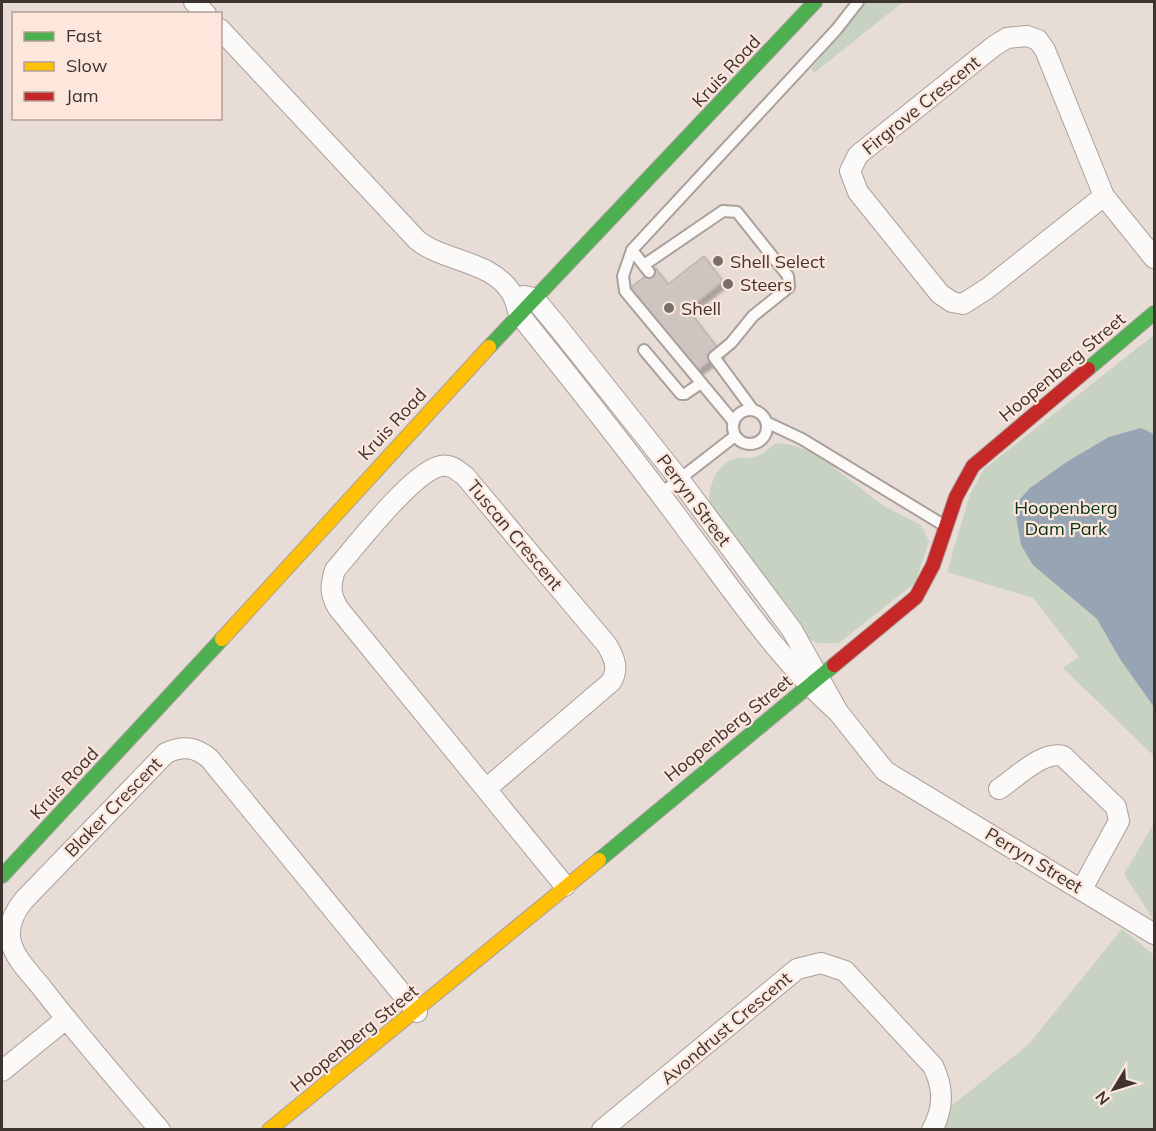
<svg xmlns="http://www.w3.org/2000/svg" width="1156" height="1131" viewBox="0 0 1156 1131" font-family="Mulish,sans-serif">
<style>
.green{fill:#c8d2c2}
.water{fill:#96a4b3}
.building{fill:#cec5c0;stroke:#bfb5b0;stroke-width:1.5;filter:url(#shadow)}
.lines{fill:none;stroke-linecap:round;stroke-linejoin:round}
.lane-casing{stroke:#a9a09b;stroke-width:14}
.street-casing{stroke:#a9a09b;stroke-width:22}
.fast-casing{stroke:#a9a09b;stroke-width:16}
.slow-casing{stroke:#a9a09b;stroke-width:16}
.jam-casing{stroke:#a9a09b;stroke-width:16}
.lane{stroke:#fcfaf9;stroke-width:10}
.street{stroke:#fcfaf9;stroke-width:20}
.fast{stroke:#4caf50;stroke-width:14}
.slow{stroke:#ffc107;stroke-width:14}
.jam{stroke:#c62828;stroke-width:14}
.poi-dot{fill:#796f6a;stroke:#fde6db;stroke-width:2}
.labels{text-anchor:middle;dominant-baseline:central;stroke-width:4.5;stroke-linejoin:round;paint-order:stroke}
.street-label{font-size:18px;fill:#3d3430;stroke:#fde6db}
.poi-label{font-size:18px;fill:#3d3430;stroke:#fde6db;text-anchor:start}
.park-label{font-size:18px;fill:#043616;stroke:#fde6db}
</style>
<defs>
<filter id="shadow"><feDropShadow dx="3.5" dy="6" stdDeviation="1.5" flood-color="#0004"/></filter>
</defs>
<rect width="100%" height="100%" fill="#e8dcd6"/>
<path class="green" d="M866,2H903L814,73L811,69Z
M1154,335V756L1063,668L1079,657L1033,598L947,572L970,494L984,469Z
M776,443L792,445L815,453L882,505L921,525L929,541L915,583L839,643H817L808,638L709,507C708,489 715,462 738,458C742,457 747,459 752,458C760,457 769,448 776,443Z
M1154,823V921L1124,874Z
M1122,929L1154,955V1129L942,1130L951,1106L1028,1045Z"/>
<path class="water" d="M1141,428L1154,434V707L1120,659L1097,619L1033,565L1021,545L1016,516L1020,499L1030,488L1068,461L1109,437Z"/>
<path class="building" d="M704,256L723,281L688,309L721,352L696,371L630,288L656,268L668,284Z"/>
<g class="lines">
<g class="lane-casing">
<path id="lane" d="M632,250L649,272
M644,265L723,211L737,212L788,276L789,287L753,316L731,343L714,357L753,410
M644,350L681,394H685L701,383
M733 427a17 17 0 1 1 34 0a17 17 0 1 1-34 0Z
M733,421L625,291L623,276L632,250L836,30L858,2
M766,422L802,439L945,526
M659,495L735,436"/>
</g>
<g class="street-casing">
<path id="street" d="M194,2L206,14
M220,29L417,240C444,262 490,260 511,292C515,298 517,308 519,314C577,386 635,459 690,534C737,596 780,661 838,712
M1104,196L988,288L963,304L952,302L940,294L858,192L850,171L858,155L994,46L1007,38L1027,36L1038,40L1045,50L1104,196L1154,258
M524,296L534,298L558,327L679,479L792,630L838,712L885,771L1154,934
M486,789L611,682C619,669 615,659 607,645L465,476C457,470 451,464 441,466C414,470 355,547 335,570C330,586 330,594 338,608L565,886
M999,789C1016,778 1043,750 1063,756L1116,807L1119,821L1082,889
M2,1071L66,1019
M160,1130C120,1083 79,1036 42,988C31,974 15,959 11,942C7,926 14,912 24,900L166,753C183,745 195,747 209,758L417,1012
M602,1130L797,969L821,963L845,971L933,1066C944,1088 944,1108 932,1130"/>
</g>
<g class="fast-casing">
<path id="fast" d="M489,347L815,2
M1088,369L1154,313
M599,860L834,665
M2,876L222,639"/>
</g>
<g class="slow-casing">
<path id="slow" d="M222,639L489,347
M269,1130L599,860"/>
</g>
<g class="jam-casing">
<path id="jam" d="M834,665L916,597L933,565L956,497L973,466L1088,369"/>
</g>
<use href="#lane" class="lane"/>
<use href="#street" class="street"/>
<use href="#fast" class="fast"/>
<use href="#slow" class="slow"/>
<use href="#jam" class="jam"/>
</g>
<g class="poi-dot">
<circle cx="718" cy="261" r="6"/>
<circle cx="728" cy="284" r="6"/>
<circle cx="669" cy="308" r="6"/>
</g>
<g class="labels">
<g class="street-label">
<text transform="translate(726 71) rotate(-47)">Kruis Road</text>
<text transform="translate(921 105) rotate(-39)">Firgrove Crescent</text>
<text transform="translate(1062 367) rotate(-40)">Hoopenberg Street</text>
<text transform="translate(392 424) rotate(-47)">Kruis Road</text>
<text transform="translate(694 500) rotate(53)">Perryn Street</text>
<text transform="translate(515 535) rotate(50)">Tuscan Crescent</text>
<text transform="translate(728 728) rotate(-39)">Hoopenberg Street</text>
<text transform="translate(64 783) rotate(-47)">Kruis Road</text>
<text transform="translate(113 807) rotate(-46)">Blaker Crescent</text>
<text transform="translate(1034 860) rotate(31)">Perryn Street</text>
<text transform="translate(726 1028) rotate(-40)">Avondrust Crescent</text>
<text transform="translate(354 1038) rotate(-39)">Hoopenberg Street</text>
</g>
<g class="poi-label">
<text x="730" y="261">Shell Select</text>
<text x="740" y="284">Steers</text>
<text x="681" y="308">Shell</text>
</g>
<g class="park-label">
<text x="1066" y="507">Hoopenberg<tspan x="1066" dy="21">Dam Park</tspan></text>
</g>
</g>
<rect width="1156" height="1131" fill="none" stroke="#3d3430" stroke-width="6"/>
<rect x="12" y="12" width="210" height="108" fill="#fde6db" stroke="#b09f97" stroke-width="1.5"/>
<rect x="24" y="32" width="30" height="9" fill="#4caf50" stroke="#b09f97" stroke-width="1.5"/>
<text x="66" y="42" font-size="18" fill="#3d3430">Fast</text>
<rect x="24" y="62" width="30" height="9" fill="#ffc107" stroke="#b09f97" stroke-width="1.5"/>
<text x="66" y="72" font-size="18" fill="#3d3430">Slow</text>
<rect x="24" y="92" width="30" height="9" fill="#c62828" stroke="#b09f97" stroke-width="1.5"/>
<text x="66" y="102" font-size="18" fill="#3d3430">Jam</text>
<g transform="translate(1114 1089) rotate(232)" stroke="#fde6db" stroke-width="4.5" paint-order="stroke">
<path d="M0-4.5L10 22L0 15L-10 22Z" fill="#3d3430"/>
<text y="-9" font-size="16" font-weight="bold" text-anchor="middle" fill="#3d3430">N</text>
</g>
</svg>
